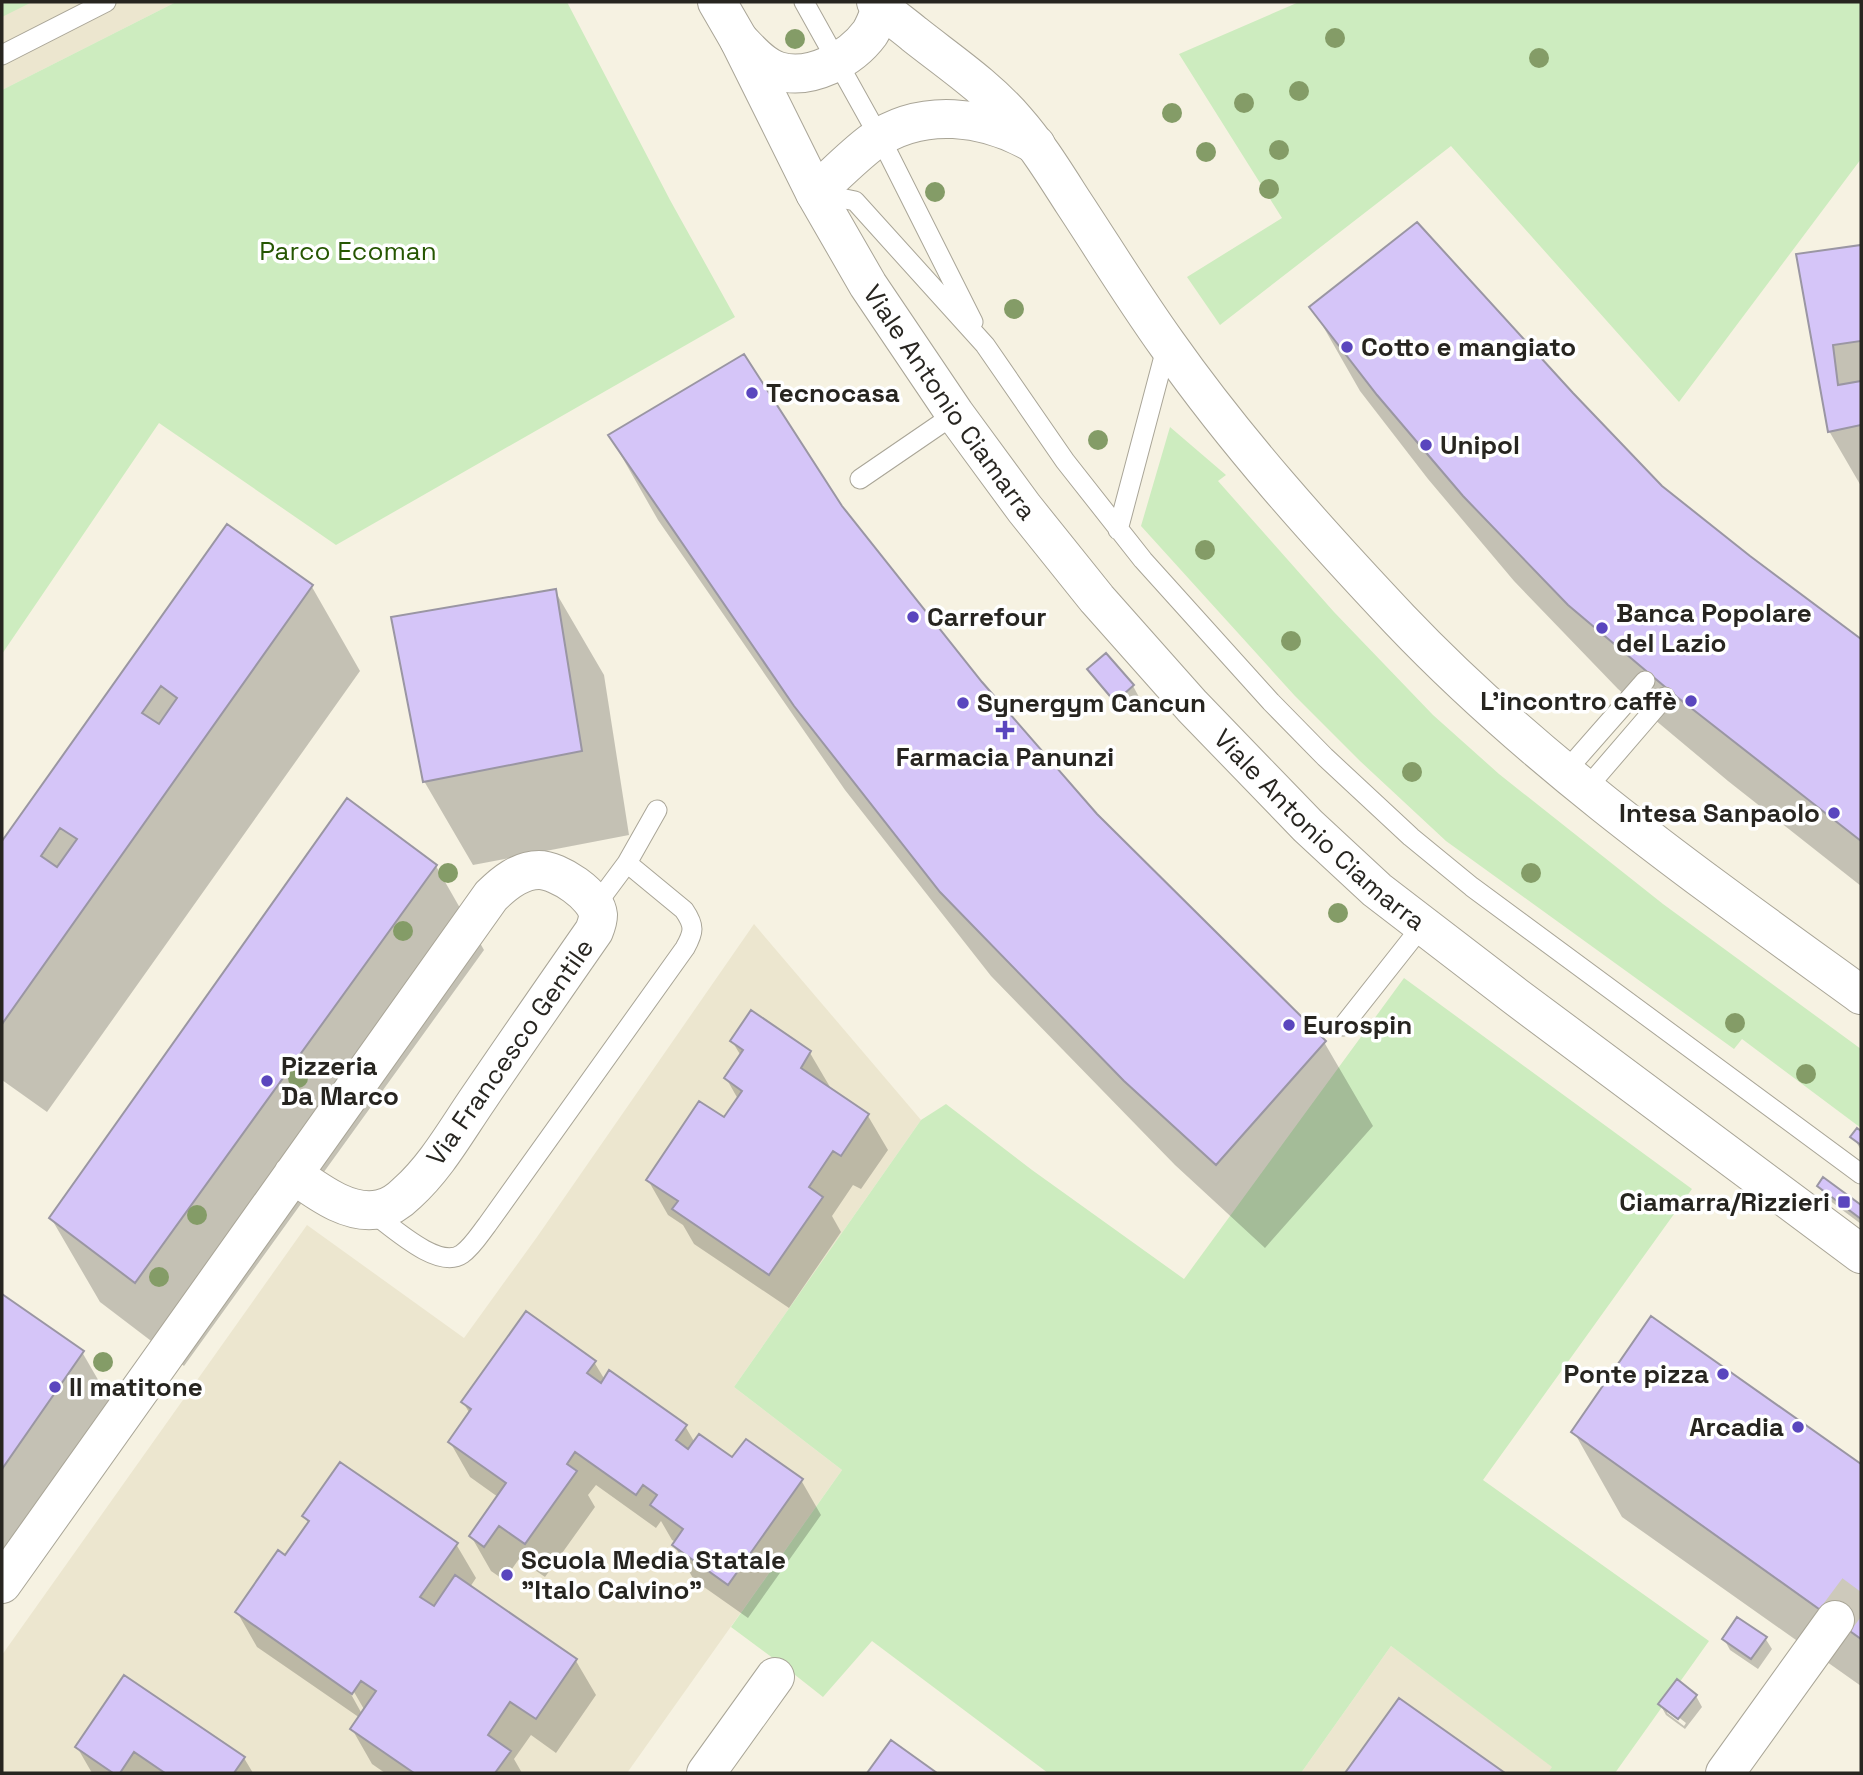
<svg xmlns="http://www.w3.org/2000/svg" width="1863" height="1775" viewBox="0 0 1863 1775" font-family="'Space Grotesk',sans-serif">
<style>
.built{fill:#ece6cf}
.green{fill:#cdecbf}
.shadow{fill:#0003;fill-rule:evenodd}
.building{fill:#d5c5f8;stroke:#9a96a3;stroke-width:2;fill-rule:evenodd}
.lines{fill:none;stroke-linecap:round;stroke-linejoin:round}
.street-tunnel{stroke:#cdc9bb;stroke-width:38;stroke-dasharray:38 19;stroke-linecap:butt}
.lane-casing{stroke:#a9a597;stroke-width:21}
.street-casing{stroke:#a9a597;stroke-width:40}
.secondary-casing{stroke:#a9a597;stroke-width:40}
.lane{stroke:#fff;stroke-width:19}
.street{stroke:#fff;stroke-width:38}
.secondary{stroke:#fff;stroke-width:38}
.tree{fill:#849c67}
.poi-dot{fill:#5a46be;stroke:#fff;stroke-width:2.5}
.labels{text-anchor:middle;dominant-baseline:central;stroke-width:7;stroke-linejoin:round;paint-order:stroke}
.park-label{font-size:26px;fill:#265602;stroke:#fff}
.poi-label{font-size:26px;font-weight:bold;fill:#272520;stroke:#fff;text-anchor:start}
.street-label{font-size:26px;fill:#272520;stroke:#fff}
</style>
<rect width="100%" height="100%" fill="#f6f2e2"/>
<path class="built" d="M2,2H176L2,90Z
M754,924L921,1120L734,1387L842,1470L627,1773H2V1655L307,1225L464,1338L537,1237Z
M1391,1646L1553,1767L1548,1773H1505L1399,1698L1345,1773H1301Z"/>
<path class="green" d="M2,2H32L2,17Z
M176,2H567L670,200L735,317L336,545L159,423L2,654V90Z
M1299,2H1861V159L1679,402L1451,146L1220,325L1187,277L1282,218L1179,54Z
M1170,427L1226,475L1218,481L1334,612L1433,715L1499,774L1663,904L1861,1049V1128L1742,1039L1734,1049L1446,841L1360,761L1295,696L1141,526Z
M1404,978L1692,1189L1483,1480L1709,1641L1615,1773H1548L1552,1767L1391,1646L1301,1773H1048L872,1641L823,1697L785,1667L731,1627L842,1470L734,1387L921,1120L946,1104L1032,1170L1184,1279Z"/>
<path class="shadow" d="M1861,247V486L1829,431L1798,255Z
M1312,307L1572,395L1661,488L1749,558L1861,642V886L1728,781L1618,689L1514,581L1428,479L1360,391Z
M610,436L841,507L981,683L1096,815L1324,1042L1373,1126L1265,1248L1175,1165L991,976L845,790L658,520Z
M227,526L312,587L360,671L47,1112L2,1080V844Z
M555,591L604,675L629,835L473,865L424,781Z
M1090,670L1133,686L1139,697L1122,712L1096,681Z
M436,866L484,950L184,1366L100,1302L51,1218Z
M751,1013L810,1053L830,1087L829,1089L868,1116L888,1150L861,1189L853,1185L832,1216L841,1232L789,1308L694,1244L683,1225L668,1215L648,1180L724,1120L738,1099L726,1078L741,1056L732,1041Z
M1858,1130L1861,1133V1150L1853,1137Z
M1824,1179L1861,1207V1224L1825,1197L1819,1186Z
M2,1289L3,1298L82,1352L119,1416L2,1586Z
M1652,1319L1861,1466V1686L1622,1517L1574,1432Z
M594,1362L605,1380L685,1426L695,1443L732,1460L801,1480L821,1515L748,1618L694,1580L674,1545L676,1542L672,1540L661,1521L656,1528L596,1485L588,1495L595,1507L545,1577L519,1559L504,1580L491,1571L471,1536L498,1497L470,1477L450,1442L470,1414L463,1402Z
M304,1516L456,1544L476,1578L470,1587L576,1661L596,1695L556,1753L531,1735L514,1759L522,1773H385L372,1764L352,1729L360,1718L257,1647L237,1612L285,1558L309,1524ZM350,1685L365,1711L362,1714L347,1687Z
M1765,1638L1772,1649L1758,1669L1730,1650L1724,1639Z
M1696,1696L1702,1707L1685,1729L1666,1715L1660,1704ZM1667,1708L1686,1723L1684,1726L1667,1713Z
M1399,1701L1502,1773H1347Z
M77,1747L244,1758L253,1773H92Z"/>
<path class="building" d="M1417,222L1573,393L1662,486L1750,556L1861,639V841L1677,697L1568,605L1463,496L1377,395L1309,307Z
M1861,245V341L1833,345L1838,385L1861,381V425L1828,432L1796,254Z
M744,354L842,506L982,682L1097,814L1326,1041L1216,1165L1124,1081L940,892L794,706L608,435Z
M227,524L313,585L2,1024V841ZM161,686L177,698L159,724L142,713ZM60,828L77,839L57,867L41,856Z
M556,589L582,751L423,782L391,617Z
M1106,653L1134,685L1115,702L1087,669Z
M347,798L437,865L135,1283L49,1218Z
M751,1010L811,1051L801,1068L869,1114L841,1156L833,1151L809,1187L823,1197L769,1275L672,1209L678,1201L646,1180L699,1101L724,1117L742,1091L724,1078L743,1050L730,1041Z
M1857,1128L1861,1131V1145L1850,1137Z
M1823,1177L1861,1205V1219L1817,1186Z
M2,1294L84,1351L2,1469Z
M526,1311L596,1361L587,1373L601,1383L609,1370L687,1425L676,1440L688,1449L699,1434L732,1457L746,1439L803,1479L728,1585L672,1545L683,1529L650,1505L657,1495L643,1485L636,1495L575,1452L567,1464L577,1471L525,1544L499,1526L484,1547L469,1536L506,1483L448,1442L471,1409L461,1402Z
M1651,1316L1861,1464V1639L1571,1432Z
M340,1462L458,1543L420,1597L434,1606L455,1575L577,1659L536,1719L510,1702L488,1735L511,1751L495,1773H414L350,1729L376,1691L361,1681L352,1694L235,1612L278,1550L285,1555L309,1521L302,1516Z
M1737,1617L1767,1637L1751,1659L1722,1639Z
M124,1675L245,1757L234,1773H165L134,1752L120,1773H113L75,1747Z
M1677,1679L1697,1695L1678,1719L1658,1704Z
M1399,1698L1505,1773H1345Z
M891,1740L937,1773H867Z"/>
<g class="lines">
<path class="street-tunnel" d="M1835,1620L1861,1585"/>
<g class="lane-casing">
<path id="lane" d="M804,2L887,151L973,322
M2,55L106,2
M816,193L855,201L985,345L1065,461L1143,560L1271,702L1325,757L1411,837L1472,887L1861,1174
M860,479L955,414
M1118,530L1167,345
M1565,772L1645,681
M1585,790L1665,697
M595,906L627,863L657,810
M1343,1026L1422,926
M370,1211C390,1225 438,1271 462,1254C472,1247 480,1234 487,1225L685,948C694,932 695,926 684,910L627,863"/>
</g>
<g class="street-casing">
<path id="street" d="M739,40C750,51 762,66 778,71C810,81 851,59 870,33C875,25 878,16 881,8
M815,193C834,176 852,157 872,142C922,107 985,115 1036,145
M2,1584L491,896C504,883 520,870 539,870C558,870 596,895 598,915C598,921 596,926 594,931C555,987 516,1043 478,1099C456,1131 436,1167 407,1193C399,1201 391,1207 380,1209C349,1216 317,1191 293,1174
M706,1773L775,1677
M1725,1773L1835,1620"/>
</g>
<g class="secondary-casing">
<g id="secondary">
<path id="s1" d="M717,2L739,40L815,193L868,285L955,414L1024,508L1097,599L1192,706L1308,826L1377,890L1515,996L1861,1254"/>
<path d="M876,2C887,14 901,23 914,34C948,61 987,87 1016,121C1038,146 1055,174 1073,202C1104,249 1134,298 1167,344C1236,442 1318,533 1400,620C1537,764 1701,879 1861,995"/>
</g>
</g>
<use href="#lane" class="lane"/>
<use href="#street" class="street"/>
<use href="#secondary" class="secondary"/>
</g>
<g class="tree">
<circle cx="1335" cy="38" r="10"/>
<circle cx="795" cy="39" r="10"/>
<circle cx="1539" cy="58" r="10"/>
<circle cx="1299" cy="91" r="10"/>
<circle cx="1244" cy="103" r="10"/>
<circle cx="1172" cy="113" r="10"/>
<circle cx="1279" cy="150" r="10"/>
<circle cx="1206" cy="152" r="10"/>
<circle cx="1269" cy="189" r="10"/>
<circle cx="935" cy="192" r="10"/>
<circle cx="1014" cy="309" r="10"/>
<circle cx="1098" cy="440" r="10"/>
<circle cx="1205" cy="550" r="10"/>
<circle cx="1291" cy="641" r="10"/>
<circle cx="1412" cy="772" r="10"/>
<circle cx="448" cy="873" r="10"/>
<circle cx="1531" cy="873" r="10"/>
<circle cx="1338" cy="913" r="10"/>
<circle cx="403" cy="931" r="10"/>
<circle cx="1735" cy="1023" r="10"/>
<circle cx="1806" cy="1074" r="10"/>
<circle cx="298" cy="1078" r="10"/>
<circle cx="197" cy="1215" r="10"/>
<circle cx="159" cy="1277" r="10"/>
<circle cx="103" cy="1362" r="10"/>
</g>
<g class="poi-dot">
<circle cx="1347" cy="347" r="7"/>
<circle cx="752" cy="393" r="7"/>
<circle cx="1426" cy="445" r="7"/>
<circle cx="913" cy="617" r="7"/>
<circle cx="1602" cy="628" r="7"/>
<circle cx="1691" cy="701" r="7"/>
<circle cx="963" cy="703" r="7"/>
<path d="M1001.5 719.5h7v7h7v7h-7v7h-7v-7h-7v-7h7z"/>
<circle cx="1834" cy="813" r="7"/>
<circle cx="1289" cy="1025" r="7"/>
<circle cx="267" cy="1081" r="7"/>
<rect x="1837" y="1195" width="14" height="14" rx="3.5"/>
<circle cx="1723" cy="1374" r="7"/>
<circle cx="55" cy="1387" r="7"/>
<circle cx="1798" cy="1427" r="7"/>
<circle cx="507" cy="1575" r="7"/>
</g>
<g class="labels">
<g class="park-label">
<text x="348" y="251">Parco Ecoman</text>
</g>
<g class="poi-label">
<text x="1361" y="347">Cotto e mangiato</text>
<text x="766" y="393">Tecnocasa</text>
<text x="1440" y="445">Unipol</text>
<text x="1616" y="613">Banca Popolare<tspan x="1616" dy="30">del Lazio</tspan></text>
<text x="927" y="617">Carrefour</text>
<text x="1677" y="701" text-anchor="end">L'incontro caffè</text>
<text x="977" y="703">Synergym Cancun</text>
<text x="1005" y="757" text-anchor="middle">Farmacia Panunzi</text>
<text x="1820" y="813" text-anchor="end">Intesa Sanpaolo</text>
<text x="1303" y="1025">Eurospin</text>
<text x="281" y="1066">Pizzeria<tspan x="281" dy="30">Da Marco</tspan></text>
<text x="1830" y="1202" text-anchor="end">Ciamarra/Rizzieri</text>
<text x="1709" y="1374" text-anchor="end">Ponte pizza</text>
<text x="69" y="1387">Il matitone</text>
<text x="1784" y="1427" text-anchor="end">Arcadia</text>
<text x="521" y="1560">Scuola Media Statale<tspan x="521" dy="30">"Italo Calvino"</tspan></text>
</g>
<g class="street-label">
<text stroke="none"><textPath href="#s1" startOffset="464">Viale Antonio Ciamarra</textPath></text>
<text stroke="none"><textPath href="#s1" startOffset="1031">Viale Antonio Ciamarra</textPath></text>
<text transform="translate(510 1052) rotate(-55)">Via Francesco Gentile</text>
</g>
</g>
<rect width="1863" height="1775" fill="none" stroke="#272520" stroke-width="7"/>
</svg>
